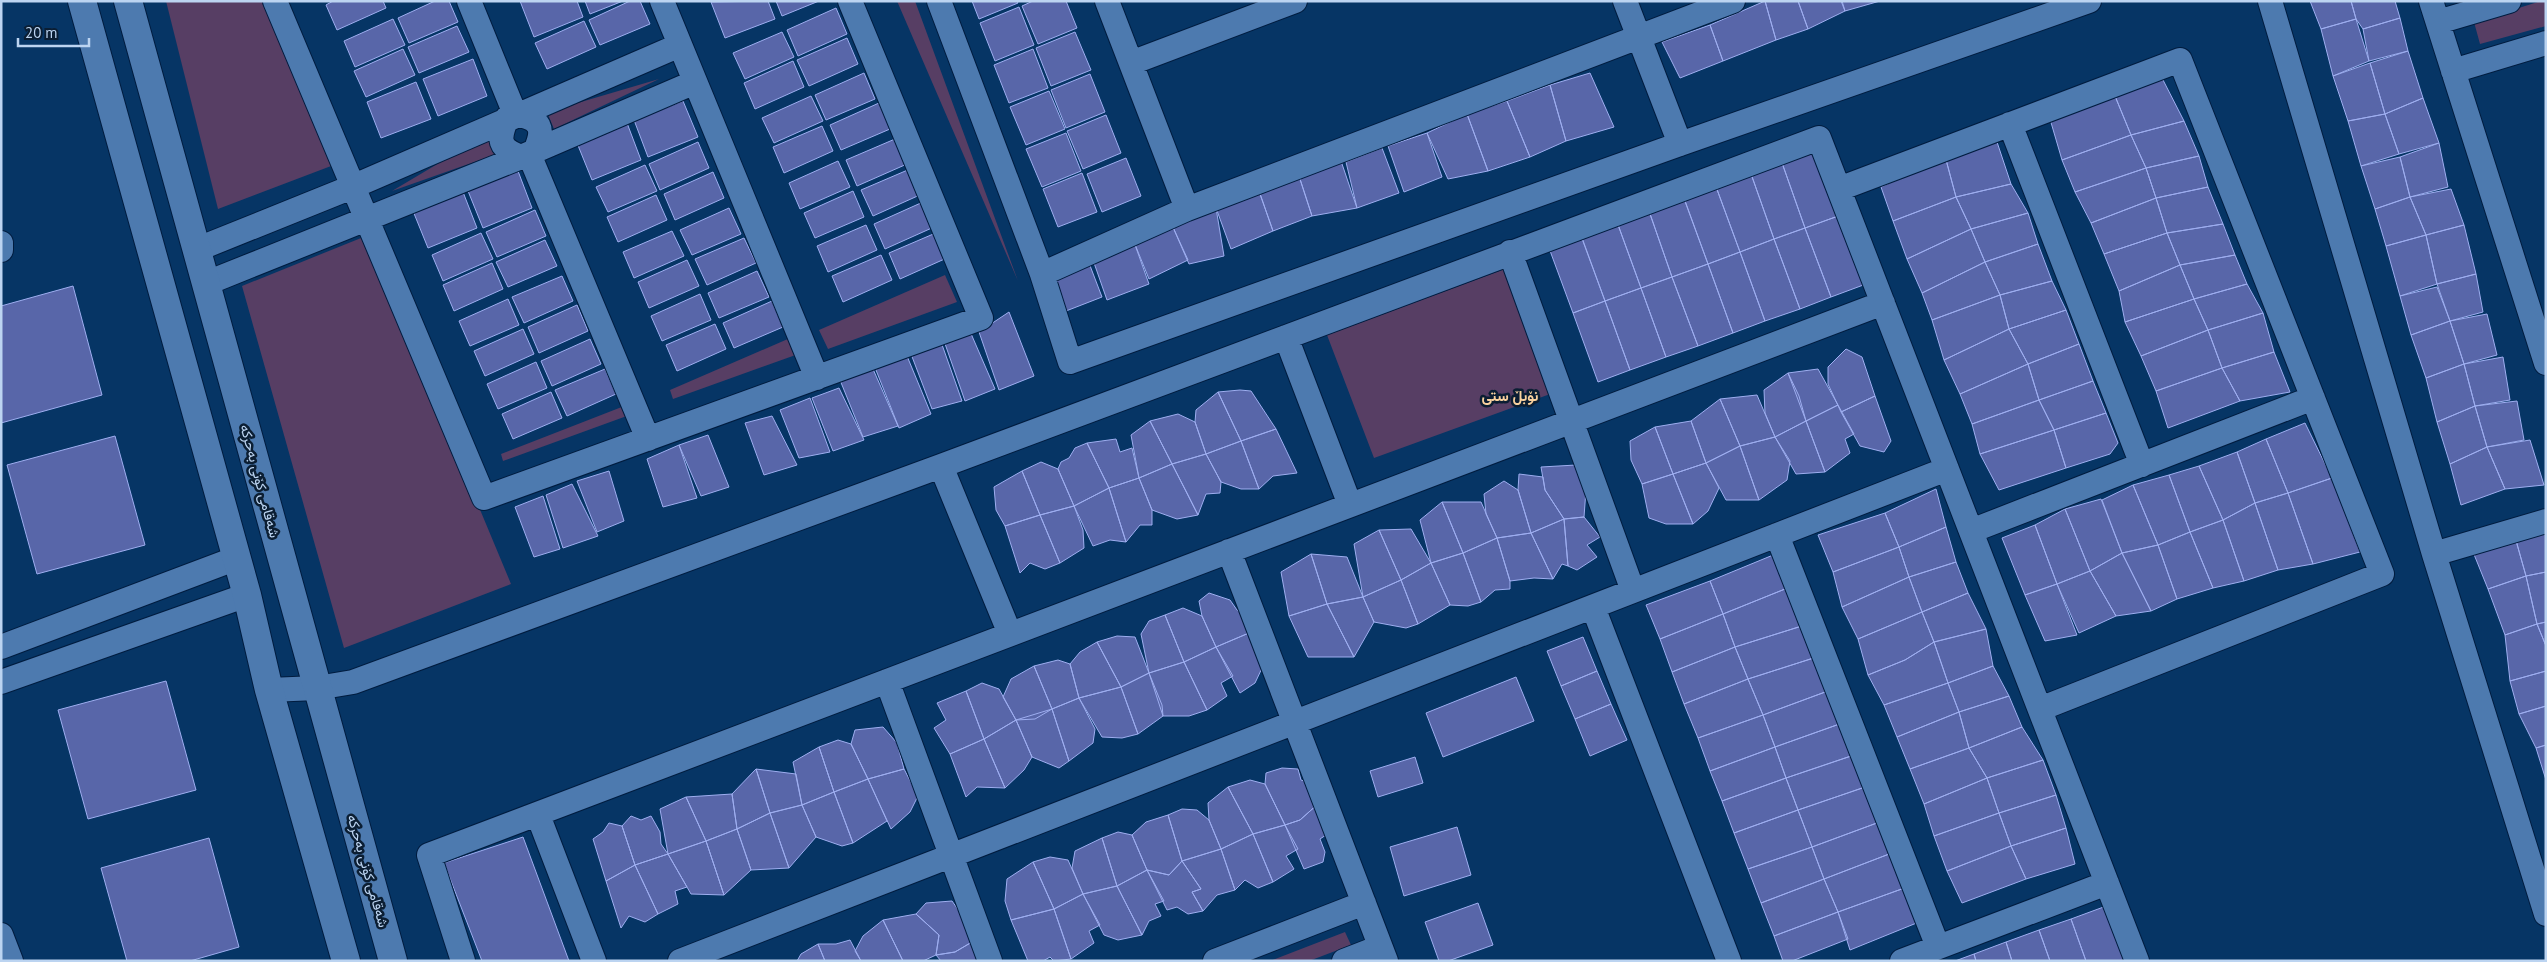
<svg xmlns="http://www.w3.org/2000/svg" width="2547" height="962" viewBox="0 0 2547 962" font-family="'PT Sans',Vazirmatn,sans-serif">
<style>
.green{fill:#573e64}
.building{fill:#5866a9;stroke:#9eaef0}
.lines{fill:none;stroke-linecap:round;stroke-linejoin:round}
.street-casing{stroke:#001c3f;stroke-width:26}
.secondary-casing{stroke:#001c3f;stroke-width:30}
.street{stroke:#4d7aaf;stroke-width:24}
.secondary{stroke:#4d7aaf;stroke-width:28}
.labels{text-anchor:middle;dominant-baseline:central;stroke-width:5;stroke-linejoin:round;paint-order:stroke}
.street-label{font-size:14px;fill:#bcd4f1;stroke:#0b1e33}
.neighbourhood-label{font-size:15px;font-weight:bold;fill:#f9d19e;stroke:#0b1e33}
</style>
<rect width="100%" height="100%" fill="#063565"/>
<path class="green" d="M166,1H263L339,163L218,209Z
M897,1H915L1018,281Z
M2541,1H2546V26L2480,44L2474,22Z
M659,79L554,129L547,112Z
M488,134L497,154L392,191Z
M366,236L511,584L344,648L242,286Z
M1505,269L1553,393L1374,458L1327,335Z
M945,275L957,302L828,349L819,330Z
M797,335L804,352L673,399L670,390Z
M632,403L635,413L503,461L501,454Z
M1345,932L1351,945L1309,961H1270Z"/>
<path class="building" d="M333,1H383L386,8L337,30L326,5Z
M435,1H449L458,22L409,43L398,18Z
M520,1H577L583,17L534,37Z
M585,1H623L590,14Z
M630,1H640L650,24L600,45L589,20Z
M768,1L775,19L725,38L711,2Z
M776,1H819L782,16Z
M972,1H1017L1018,3L979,19Z
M1033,1H1066L1077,28L1038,44L1022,6Z
M1765,1H1798L1808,29L1776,40Z
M1765,1L1776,40L1723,61L1710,25Z
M1798,1H1841L1845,11L1808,29Z
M1842,1H1880L1845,11Z
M2310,1H2351L2356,19L2321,29Z
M2351,1H2395L2400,18L2363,29L2356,19Z
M1019,7L1034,45L995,61L980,23Z
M836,8L847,34L798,56L787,30Z
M2400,18L2408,51L2369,61L2363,29Z
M393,19L405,45L355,67L344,41Z
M2356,19L2369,61L2333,76L2321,29Z
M584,21L596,47L547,69L535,43Z
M1710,25L1723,61L1680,78L1662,42Z
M457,26L469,52L419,73L408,47Z
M782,32L794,57L745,79L733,53Z
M1075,32L1091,70L1051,86L1036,48Z
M847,38L858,64L809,86L797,60Z
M403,49L415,75L366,97L354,71Z
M1033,49L1048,88L1009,103L994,65Z
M2408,51L2423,98L2385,114L2370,63Z
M473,59L487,96L438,116L423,79Z
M793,61L804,87L755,109L744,83Z
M2370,63L2385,114L2348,121L2333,76Z
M864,73L875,99L826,120L815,95Z
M1590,73L1614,127L1566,141L1550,85Z
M1090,74L1105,112L1066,128L1051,90Z
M2162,78L2184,121L2131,135L2115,96Z
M416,82L431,119L381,138L367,102Z
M1550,85L1566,141L1530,157L1507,101Z
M1049,91L1065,129L1026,145L1010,107Z
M811,96L823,121L774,143L762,118Z
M2115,96L2131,135L2062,160L2050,119Z
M2423,98L2439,143L2399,154L2385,114Z
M683,101L698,137L648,157L634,120Z
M1507,101L1530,157L1488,171L1467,114Z
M879,103L890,129L841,150L830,125Z
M1467,114L1488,171L1448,179L1427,133Z
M2385,114L2399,154L2361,166L2348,121Z
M1106,115L1121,153L1083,169L1067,131Z
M2184,121L2199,156L2146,168L2131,135Z
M627,123L641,160L592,180L577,143Z
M822,126L833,151L784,173L773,147Z
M1066,133L1081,171L1042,187L1026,149Z
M1427,133L1442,177L1404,192L1388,146Z
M2131,135L2146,168L2075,192L2062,160Z
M895,139L907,164L857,186L846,160Z
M698,142L709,168L660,190L649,164Z
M1997,142L2011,184L1956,197L1945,156Z
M2439,143L2448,187L2410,197L2400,157Z
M1816,147L1841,215L1805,228L1781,160Z
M1382,148L1399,193L1357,208L1346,162Z
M1945,156L1956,197L1893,221L1881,187Z
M2199,156L2208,187L2156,198L2146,168Z
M2400,157L2410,197L2375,209L2361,166Z
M1126,158L1141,196L1102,212L1087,174Z
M1781,160L1805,228L1774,239L1750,171Z
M838,161L850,187L800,209L789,183Z
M1341,161L1357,208L1312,216L1299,176Z
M645,165L657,191L608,212L596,187Z
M2146,168L2156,198L2091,223L2075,192Z
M910,169L922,194L873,216L861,190Z
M518,171L532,208L483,228L468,191Z
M1750,171L1774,239L1740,252L1715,184Z
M713,172L724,198L675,220L664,194Z
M1082,173L1097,212L1058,227L1043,189Z
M1299,176L1312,216L1273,231L1259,191Z
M1715,184L1740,252L1708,264L1683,196Z
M2011,184L2028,213L1971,229L1956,197Z
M2208,187L2223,224L2167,233L2156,198Z
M2451,189L2464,225L2426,235L2410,197Z
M853,191L864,217L815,238L804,213Z
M1259,191L1273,231L1231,249L1216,208Z
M463,192L477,228L428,248L413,211Z
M656,195L667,220L618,242L607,217Z
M1956,197L1971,229L1907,259L1893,221Z
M2410,197L2426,235L2386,246L2375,209Z
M1684,198L1708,264L1672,277L1649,211Z
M2156,198L2167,233L2104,254L2091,223Z
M923,202L934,227L885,249L874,224Z
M729,208L741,234L692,255L680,230Z
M1216,208L1224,256L1189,264L1172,225Z
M535,210L546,236L497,257L486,232Z
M1649,211L1672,277L1641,288L1617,222Z
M2028,213L2038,244L1985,262L1971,229Z
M1841,215L1866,284L1831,297L1805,228Z
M1617,222L1641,288L1605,301L1581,235Z
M2223,224L2235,255L2180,265L2167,233Z
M866,225L877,250L828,272L817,246Z
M1172,225L1188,260L1149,279L1134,242Z
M2464,225L2476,274L2437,284L2426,235Z
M1805,228L1831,297L1800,309L1774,239Z
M1971,229L1985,262L1922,293L1907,259Z
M672,231L684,256L634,278L623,252Z
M938,232L949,257L900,279L889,253Z
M481,233L493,259L443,281L432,255Z
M2167,233L2180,265L2119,291L2104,254Z
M2426,235L2437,284L2400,296L2386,246Z
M1581,236L1605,301L1573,313L1549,248Z
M744,238L756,263L707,285L695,259Z
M1774,239L1800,309L1765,321L1740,252Z
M545,240L557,266L508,287L496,262Z
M1134,242L1149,284L1107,300L1093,260Z
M2038,244L2052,281L2000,295L1985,262Z
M1740,252L1765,321L1733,333L1708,264Z
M881,255L892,280L843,302L832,276Z
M2235,255L2247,284L2194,299L2180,265Z
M687,260L699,286L649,308L638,282Z
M1985,262L2000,295L1932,320L1922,293Z
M492,263L503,289L454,311L443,285Z
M1089,263L1102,297L1066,311L1050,277Z
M1708,264L1733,333L1698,346L1672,277Z
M2180,265L2194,299L2125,322L2119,291Z
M757,271L769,297L719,318L708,293Z
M2476,274L2483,312L2450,321L2437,284Z
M562,276L573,301L524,323L512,297Z
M1672,277L1698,346L1666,357L1641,288Z
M2052,281L2066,310L2009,329L2000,295Z
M2247,284L2263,313L2208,330L2194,299Z
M73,286L102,395L1,423V306Z
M2437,287L2450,321L2411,335L2400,296Z
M1641,288L1666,357L1630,370L1605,301Z
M700,294L711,320L662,341L651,316Z
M2000,295L2009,329L1944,360L1932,320Z
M508,299L519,325L470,346L459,321Z
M2194,299L2208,330L2141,356L2125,322Z
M772,301L783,327L734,348L723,323Z
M1605,301L1630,370L1598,382L1573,313Z
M577,305L588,331L539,353L528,327Z
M2066,310L2079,344L2028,364L2009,329Z
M1009,312L1034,376L999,390L979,332Z
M2263,313L2274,352L2222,368L2208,330Z
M2487,314L2497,355L2464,364L2450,321Z
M2450,321L2464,364L2426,378L2411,335Z
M715,324L726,349L677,371L666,345Z
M523,329L534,354L485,376L474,351Z
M969,329L995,389L965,401L943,338Z
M2009,329L2028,364L1960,394L1944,360Z
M2208,330L2222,368L2156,391L2141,356Z
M590,339L601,364L552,386L541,361Z
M940,339L962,401L932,409L911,354Z
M2079,344L2093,381L2039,400L2028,364Z
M1846,349L1862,357L1875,396L1841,412L1828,384V367Z
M2274,352L2290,392L2240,401L2222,368Z
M907,356L931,414L899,428L874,365Z
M2503,357L2510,400L2475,406L2464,364Z
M536,362L547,388L498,409L487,384Z
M2028,364L2039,400L1972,424L1960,394Z
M2464,364L2475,406L2437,422L2426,378Z
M2222,368L2240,401L2168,428L2156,391Z
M605,369L616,394L567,416L555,390Z
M873,369L898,426L863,437L840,380Z
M1818,369L1838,405L1806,421L1788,373Z
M1788,373L1799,396L1806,421L1775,437L1765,413L1764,390Z
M2093,381L2106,413L2054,430L2039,400Z
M839,388L864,440L833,451L812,398Z
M1240,390L1251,391L1276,429L1241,441L1218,392Z
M551,392L562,418L513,439L502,414Z
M1218,392L1241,441L1206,454L1195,422L1196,410Z
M1757,395L1775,437L1740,446L1720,399Z
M1875,396L1891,441L1884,452L1860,446L1841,412Z
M810,398L830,452L799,458L780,410Z
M1720,399L1740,446L1706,463L1691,421Z
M2039,400L2054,430L1980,454L1972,424Z
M2517,401L2524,440L2487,447L2475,406Z
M1838,405L1854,434L1845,439L1850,453L1825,472L1806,421Z
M2475,406L2487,447L2450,464L2437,422Z
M2106,413L2118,443L2110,454L2066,468L2054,430Z
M1178,414L1195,422L1206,454L1172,464L1150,421Z
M772,416L797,465L764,475L745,423Z
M1150,421L1172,464L1139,478L1131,435Z
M1691,421L1706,463L1673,474L1655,427Z
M1806,421L1825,472L1796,474L1775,437Z
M2305,423L2332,478L2288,493L2266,439Z
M1655,427L1673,474L1642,484L1631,460L1630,441Z
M1276,429L1297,473L1273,476L1259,489L1241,441Z
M2054,430L2066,468L1999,490L1980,454Z
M708,435L729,487L701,496L679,445Z
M115,436L145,545L37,574L7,465Z
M1775,437L1790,461L1787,480L1759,500L1740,446Z
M1116,439L1120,452L1132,448L1139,478L1109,488L1087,443Z
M2266,439L2288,493L2255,503L2237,452Z
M2530,440L2544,485L2505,489L2487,447Z
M1241,441L1259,489H1241L1221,482L1206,454Z
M1087,443L1109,488L1074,506L1058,469L1061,462L1069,458L1075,448Z
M679,445L697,498L663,507L647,459Z
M1740,446L1759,500H1726L1706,463Z
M2487,447L2505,489L2461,505L2450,464Z
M2237,452L2255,503L2223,520L2199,466Z
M1206,454L1221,482L1220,493L1206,494L1198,515L1172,464Z
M1041,462L1058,469L1074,506L1040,515L1022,471Z
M1706,463L1719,488L1708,511L1693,524L1673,474Z
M1172,464L1186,491L1198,515L1177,519L1152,510L1139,478Z
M1576,465L1586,490L1584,517L1564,519L1545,490L1541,467Z
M2199,466L2223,520L2190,532L2169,475Z
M609,471L624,521L597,532L577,481Z
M1022,471L1040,515L1005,526L996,510L994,487Z
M1519,474L1543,477L1545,490L1564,519L1531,533L1518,490Z
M1673,474L1693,524H1666L1649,518L1642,484Z
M2169,475L2190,532L2158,545L2133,485Z
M1139,478L1152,510V525H1140L1126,542L1109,488Z
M2332,478L2360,552L2313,564L2288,493Z
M1504,481L1518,490L1531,533L1497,538L1486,514L1484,494Z
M572,484L598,536L563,548L546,495Z
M2133,485L2158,545L2122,553L2102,500Z
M1109,488L1126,542L1110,540L1093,546L1074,506Z
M1936,489L1946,527L1899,547L1885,513Z
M2288,493L2313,564L2278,570L2255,503Z
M543,496L560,549L534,557L515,507Z
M2101,499L2122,553L2090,571L2065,509Z
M1442,502L1463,553L1431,563L1420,520Z
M1442,502H1481L1497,538L1463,553Z
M2255,503L2278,570L2244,581L2223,520Z
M1074,506L1083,530L1084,548L1060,563L1040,515Z
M2065,509L2090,571L2057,584L2035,525Z
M1885,513L1899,547L1833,572L1818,535Z
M1040,515L1060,563L1045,569L1030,563L1020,573L1005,526Z
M1584,517L1600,537L1587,545L1597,557L1577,570L1568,566L1564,519Z
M1564,519L1568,566L1562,564L1553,579L1531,533Z
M2223,520L2244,581L2213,588L2190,532Z
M2035,525L2057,584L2025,595L2002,538Z
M2546,526V572L2526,576L2515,537Z
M1946,527L1956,562L1909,577L1899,547Z
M1411,529L1431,563L1401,580L1379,530Z
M1379,530L1401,580L1363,597L1354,544Z
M2190,532L2213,588L2177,599L2158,545Z
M1531,533L1553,579L1534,578L1510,581L1497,538Z
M2515,537L2526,576L2488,589L2471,547Z
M1497,538L1510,581V589L1495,590L1481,602L1463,553Z
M2158,545L2177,599L2151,611L2122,553Z
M1899,547L1909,577L1842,607L1833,572Z
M1463,553L1481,602L1468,606L1450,605L1431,563Z
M1778,553L1795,585L1723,614L1710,581Z
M2122,553L2151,611L2116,616L2090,571Z
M1311,554L1327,604L1289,616L1281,572Z
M1311,554L1347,557L1363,597L1327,604Z
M1956,562L1968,593L1922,612L1909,577Z
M1431,563L1450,605L1418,624L1401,580Z
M2090,571L2116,616L2079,633L2057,584Z
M2546,572V622L2537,624L2526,576Z
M2526,576L2537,624L2505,635L2488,589Z
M1909,577L1922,612L1858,639L1842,607Z
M1401,580L1418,624L1406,628L1374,622L1363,597Z
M1710,581L1723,614L1660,639L1646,605Z
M2057,584L2077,635L2045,641L2025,595Z
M1795,585L1805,625L1735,647L1723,614Z
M1209,593L1230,600L1237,610L1247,616L1256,630L1216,647L1202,616L1199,601Z
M1968,593L1986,629L1934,642L1922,612Z
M1363,597L1374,622L1354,657L1327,604Z
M1327,604L1354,657H1308L1289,616Z
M1183,608L1202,616L1216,647L1184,662L1165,615Z
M1922,612L1934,642L1905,660L1868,675L1858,639Z
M1723,614L1735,647L1672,672L1660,639Z
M1165,615L1184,662L1149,673L1141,634L1149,621Z
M2546,622V646L2537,624Z
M2537,624L2546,646V671L2510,681L2505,635Z
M1805,625L1823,655L1748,679L1735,647Z
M1986,629L1993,666L1948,683L1934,642Z
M1256,630L1263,666L1255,683L1240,693L1216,647Z
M1117,636L1135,637L1149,673L1121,687L1097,642Z
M1583,637L1597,671L1561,686L1547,651Z
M1097,642L1121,687L1079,698L1070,664L1080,652Z
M1934,642L1948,683L1884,705L1868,675L1905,660Z
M1216,647L1233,676L1221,683L1227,696L1207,710L1184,662Z
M1735,647L1748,679L1684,704L1672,672Z
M1823,655L1836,688L1763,715L1748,679Z
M1058,660L1070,664L1079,698L1052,709L1034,666Z
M1184,662L1207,710L1189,716H1163L1149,673Z
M1034,666L1052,709L1035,719L1016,720L1003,697L1011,679Z
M1993,666L2009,696L1959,712L1948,683Z
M1597,671L1611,704L1575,719L1561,686Z
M2546,671V706L2519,714L2510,681Z
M1149,673L1162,705L1163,716L1138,734L1121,687Z
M1516,677L1534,721L1443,757L1426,713Z
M1748,679L1763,715L1698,738L1684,704Z
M166,681L196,790L88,819L58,710Z
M982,683L999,689L1016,720L984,739L966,691Z
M1948,683L1959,712L1897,737L1884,705Z
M1121,687L1138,734L1122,738L1102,737L1079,698Z
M1836,688L1848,721L1775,747L1763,715Z
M966,691L984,739L950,754L934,728L946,720L937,703Z
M2009,696L2022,727L1969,748L1959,712Z
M1079,698L1095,729L1093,743L1069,761L1052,709Z
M1611,704L1627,740L1590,756L1575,719Z
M2546,706V745L2536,748L2519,714Z
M1052,709L1069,761L1059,768L1032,757L1016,720Z
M1959,712L1969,748L1910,769L1897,737Z
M1763,715L1775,747L1710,771L1698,738Z
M1016,720L1032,757L1024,770L1005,788L984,739Z
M1848,721L1860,753L1786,778L1775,747Z
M883,727L897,743L904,769L868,779L851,744L855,730Z
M2022,727L2043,760L1987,778L1969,748Z
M984,739L1005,788L977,787L966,797L950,754Z
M838,740L851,744L868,779L834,792L819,747Z
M2546,745V780L2536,748Z
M819,747L834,792L802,805L793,762Z
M1775,747L1786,778L1722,801L1710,771Z
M1969,748L1987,778L1924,804L1910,769Z
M1860,753L1871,785L1798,810L1786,778Z
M1415,757L1423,783L1378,797L1370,771Z
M2043,760L2056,795L1999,813L1987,778Z
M1282,768L1298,769L1301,780L1313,784L1319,803L1300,820L1285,825L1265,784L1266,773Z
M756,769L770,813L737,829L732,794Z
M756,769L796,774L802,805L770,813Z
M904,769L918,796L910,812L891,829L868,779Z
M1786,778L1798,810L1734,833L1722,801Z
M1987,778L1999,813L1934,836L1924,804Z
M868,779L887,821L853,843L834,792Z
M1250,780L1265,784L1285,825L1253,834L1228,787Z
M1871,785L1885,820L1812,847L1798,810Z
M1228,787L1253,834L1221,849L1209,820L1208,803Z
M834,792L853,843L842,846L816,837L802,805Z
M732,794L737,829L706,841L686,797Z
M2056,795L2066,828L2011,846L1999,813Z
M686,797L706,841L668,854L660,809Z
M1319,803L1329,833L1320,839L1325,852L1323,862L1304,869L1285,825L1300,820Z
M802,805L816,837L789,868L770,813Z
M1182,809L1197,810L1209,820L1221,849L1182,861L1168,815Z
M1798,810L1812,847L1748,869L1734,833Z
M770,813L789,868L751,870L737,829Z
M1999,813L2011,846L1947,871L1934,836Z
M1168,815L1182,861L1169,875L1147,870L1132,835L1146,822Z
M631,816L641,820L651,816L660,832L661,844L668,854L635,865L622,826Z
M1885,820L1897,851L1824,879L1812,847Z
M609,823L622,826L635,865L606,881L593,839L603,832Z
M1285,825L1298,849L1286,856L1294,869L1273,882L1253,834Z
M1457,827L1471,875L1404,896L1390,847Z
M2066,828L2075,864L2026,879L2011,846Z
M737,829L751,870L724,895L706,841Z
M1118,832L1132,835L1147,870L1117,886L1102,838Z
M1253,834L1273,882L1258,888L1245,880L1235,890L1221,849Z
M523,837L569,961H482L444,863Z
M209,838L239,947L190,961H127L101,868Z
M1102,838L1117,886L1083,894L1072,868L1075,851Z
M706,841L724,895L691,894L668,854Z
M2011,846L2026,879L1962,903L1947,871Z
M1812,847L1824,879L1761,903L1748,869Z
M1221,849L1235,890L1217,895L1203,911L1192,892L1201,889L1182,861Z
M1897,851L1910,886L1838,912L1824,879Z
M668,854L687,887L675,891L678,904L658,914L635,865Z
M1050,857L1068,860L1083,894L1054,909L1033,862Z
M1182,861L1201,889L1192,892L1203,911L1188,914L1177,907L1167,910L1147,870L1169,875Z
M1033,862L1054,909L1011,920L1005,901L1007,879Z
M635,865L658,914L645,922L629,916L621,928L606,881Z
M1147,870L1164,901L1155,904L1161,916L1149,921L1142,935L1117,886Z
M1824,879L1838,912L1774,936L1761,903Z
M1117,886L1142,935L1118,940L1104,935L1083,894Z
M1910,886L1924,920L1850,950L1838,912Z
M1083,894L1100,925L1089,931L1094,943L1071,959L1054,909Z
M952,901L969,925L972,942L955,952L936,955L939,935L916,914L926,903Z
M1478,903L1493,945L1448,961H1439L1425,922Z
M2109,905L2129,961H2086L2071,919Z
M1054,909L1071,959L1054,961L1050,957L1043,961H1028L1011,920Z
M1838,912L1848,939L1792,961H1783L1774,936Z
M916,914L939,935L936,955L923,961H903L883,920Z
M2071,919L2086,961H2050L2039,930Z
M883,920L903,961H861L855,951L863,936Z
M2039,930L2050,961H2012L2006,942Z
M850,940L861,961H825L818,944H836Z
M972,942L980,961H941L936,955L955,952Z
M2006,942L2012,961H1976L1974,954Z
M818,944L825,961H797L801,954Z
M1974,954L1976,961H1955Z"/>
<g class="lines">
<g class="street-casing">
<path id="street" d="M275,1L484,498L981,318L850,1
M469,1L515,114C541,119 545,128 535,151
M662,1L817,378
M939,1L1042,274L1187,209
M1107,1L1187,209L1733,1
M1625,1L1680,144
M2270,1L2434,554L2546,914
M2431,1L2546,363
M2438,22L2509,1
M1131,63L1295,1
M2453,71L2546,43
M507,118C498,140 498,148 521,157
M2010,124L2142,465
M529,154L648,439
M1839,189L2180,60L2382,574L2040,709
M1,243V250
M198,249L352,187L680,45
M1510,252L1633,591
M1042,274L1070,362L1680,144L2089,1
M207,283L521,157L695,82
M1286,337L1350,505
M941,466L1010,634
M1971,531L2313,398
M1777,535L1938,947
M1229,551L1386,961
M2434,554L2546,521
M1593,607L1729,961
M1,647L237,558
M887,681L990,961
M1,682L247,595
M269,690L317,688L353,682L941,466L1819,138L2137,961
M538,815L594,961
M1,935L11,961
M463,961L429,855L1883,303
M680,961L1947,469
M1215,961L1364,903
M1344,961L1380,947
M1902,961L2107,883"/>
</g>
<g class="secondary-casing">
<path id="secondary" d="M82,1L247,595L269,690L346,961
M128,1L393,961"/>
</g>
<use href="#street" class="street"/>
<use href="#secondary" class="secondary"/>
</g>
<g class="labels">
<g class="street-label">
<text transform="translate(260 481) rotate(75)">شەقامی کۆنی بەحرکە</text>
<text transform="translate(368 871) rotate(74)">شەقامی کۆنی بەحرکە</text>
</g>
<g class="neighbourhood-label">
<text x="1510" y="395">نۆبڵ ستی</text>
</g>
</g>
<rect width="2547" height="962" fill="none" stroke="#bcd4f1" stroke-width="5"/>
<path d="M18 38v8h71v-8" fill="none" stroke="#bcd4f1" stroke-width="2.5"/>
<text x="25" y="38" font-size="15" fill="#bcd4f1" stroke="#0b1e33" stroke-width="4" paint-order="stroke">20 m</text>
</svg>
